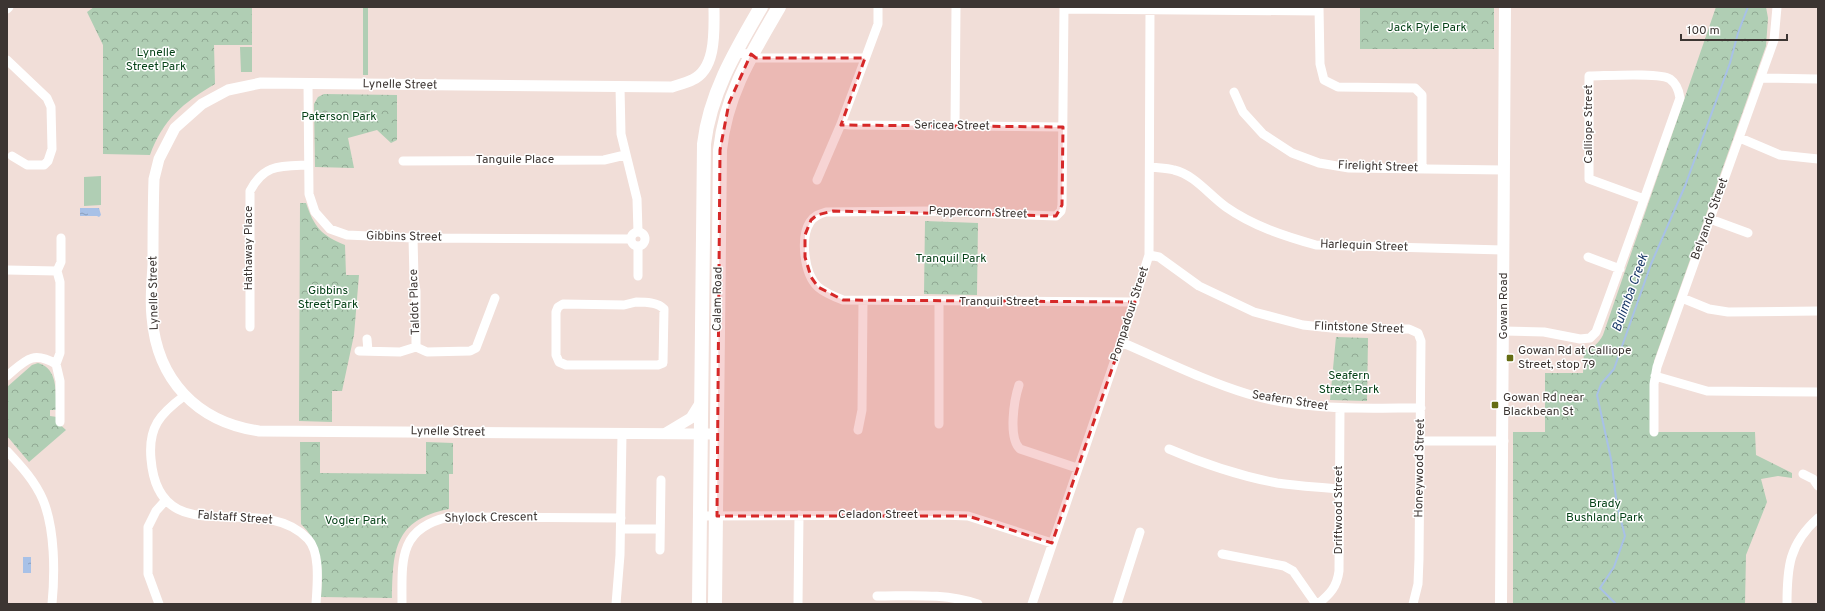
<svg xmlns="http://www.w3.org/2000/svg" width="1825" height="611" viewBox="0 0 1825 611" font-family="Overpass,sans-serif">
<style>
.grass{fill:#b0ceb4}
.park{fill:url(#park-crowns)}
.water{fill:url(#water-ripples)}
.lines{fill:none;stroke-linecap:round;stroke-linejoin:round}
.stream{stroke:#a8c1e7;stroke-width:2}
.minor{stroke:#fff;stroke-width:9}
.tertiary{stroke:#fff;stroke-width:11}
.secondary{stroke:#fff;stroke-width:12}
.primary{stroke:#fff;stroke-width:14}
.marked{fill:#d62828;fill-opacity:0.2;stroke:#d62828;stroke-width:3;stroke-dasharray:8 5;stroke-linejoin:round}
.poi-dot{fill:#656d13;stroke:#fff;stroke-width:1.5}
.labels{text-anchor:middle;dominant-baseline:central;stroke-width:3;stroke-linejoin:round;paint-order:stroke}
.park-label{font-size:12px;fill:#064218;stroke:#fff}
.street-label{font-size:12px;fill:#3c3532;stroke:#fff}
.poi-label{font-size:12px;fill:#3c3532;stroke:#fff;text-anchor:start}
.water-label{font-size:13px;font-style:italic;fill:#193867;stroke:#fff}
</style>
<defs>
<pattern id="park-crowns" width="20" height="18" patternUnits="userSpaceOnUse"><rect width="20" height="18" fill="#b0ceb4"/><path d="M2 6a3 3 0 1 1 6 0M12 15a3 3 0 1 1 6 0" fill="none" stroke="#90a893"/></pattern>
<pattern id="water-ripples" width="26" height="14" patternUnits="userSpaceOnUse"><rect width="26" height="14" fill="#a8c1e7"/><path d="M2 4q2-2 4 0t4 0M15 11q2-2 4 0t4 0" fill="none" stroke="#8a9ebc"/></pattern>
</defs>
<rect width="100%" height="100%" fill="#f1ded8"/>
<path class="grass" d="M363,7H368V75H363Z
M240,47H252V72H241Z
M101,176V205L84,206V177Z"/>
<path class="park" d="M94,7H252V45H214L215,84C183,103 163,119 150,155L103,154V45L87,12Z
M1360,7H1494V49H1360Z
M1716,7H1766L1768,18L1766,46L1654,361L1652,432H1755L1756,455L1792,473V478L1778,476L1761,479L1767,502L1746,555L1745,604H1513V432H1545V373H1583L1584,349C1594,348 1598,344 1603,335Z
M324,94L397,95V140L391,143L377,130L348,138L354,168L315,167L314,104L318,97Z
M300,203H306C314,227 322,236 345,245L346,275H359L354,335L342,391H332V422L299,421Z
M925,221L978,223L977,295L924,294Z
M1336,337L1368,338L1367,401L1330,400Z
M38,363C58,368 56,393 56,410H50V416L57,417L56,421L66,430L29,462L7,436V387L32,365Z
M300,442H320V473L426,474V442L453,443V474H449V509C394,520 393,550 392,598L321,597C323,567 323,546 301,524Z"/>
<path class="water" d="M80,208H99L101,215L99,217L97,216H80Z
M23,557H31V573H23Z"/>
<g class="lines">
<path class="stream" d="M1616,604L1600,588L1614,567L1625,536L1617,505L1611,459L1597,395L1601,384L1614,369L1651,264L1685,186L1730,63L1738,33L1748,7"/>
<path class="minor" d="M1064,7L1062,205L1061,211L1056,216L930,211L826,212C819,214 814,216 810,222C800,238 804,274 818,287C825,293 835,297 843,300L1135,302
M1319,7L1320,64L1324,80L1338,87L1415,88L1422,95V168
M7,9L9,7
M1064,9L1319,11
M735,53L751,54L756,58H865
M7,60L47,98L51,107L52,149L48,161L44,165H27L12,156
M1761,78L1818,79
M308,84L309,194L315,212L330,229L347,235L413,238L631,239
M620,87L621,134L637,199L638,232
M1234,92L1243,112L1263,134L1292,153L1319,163L1349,168L1504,170
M841,124L850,125L1063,127
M955,126L956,7
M1740,138L1780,155L1818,159
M403,161L604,160L625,155
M1150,167C1158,168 1167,168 1174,170C1195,175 1209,195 1226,207C1253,226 1284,236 1316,245L1503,250
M817,180L841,124L878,24V7
M1710,219L1748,233
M631 239a7 7 0 1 1 14 0a7 7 0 1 1-14 0Z
M413,238L414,278L416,291V347L427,352L470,351L476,348L495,298
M638,246V276
M1149,255L1159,257L1199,286L1254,312L1303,325L1341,329H1409L1418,333L1421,341L1419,559L1418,584L1413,604
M1588,257L1620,269
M7,270L57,271
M1682,298L1709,309L1728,312L1818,311
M636,302C645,302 658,302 664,309L663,363L658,365H566L559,362L556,355V312L558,307L563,304L624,305Z
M250,327V191C264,164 280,166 308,165
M1504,331L1544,332L1580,339L1590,338L1596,332C1625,255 1652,176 1680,98C1679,91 1677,84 1670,79C1659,72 1605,76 1589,76V179L1644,199
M367,339L368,351
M1121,342C1163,360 1205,381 1248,394C1304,411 1364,408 1421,408
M359,351L400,352L416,347
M56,364L60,353V282L57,271L61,262V238
M7,376C25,361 32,350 56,364L60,381V422
M1655,376L1707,391L1818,392
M1019,385C1014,400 1008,438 1020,449L1077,468
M184,396C160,414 148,427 151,459C159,557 260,488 308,539C321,553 317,586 316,604
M939,424V302
M858,430L862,410L863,301
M1654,432V384L1657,367L1774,40L1777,7
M1420,441H1504
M1169,449C1204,464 1240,476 1277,483C1297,486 1318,487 1339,489
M7,451C21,466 35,481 43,500C55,529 55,573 52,604
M1803,474L1813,479L1818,486
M700,516L943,515L968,516L1052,543
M621,529H660
M660,550L661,480
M1222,554L1284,566L1293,571L1316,604
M877,596C912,596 944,593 978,604
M159,604L148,574V527L156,511L165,501
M402,604C402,561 398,528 449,517L621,518
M616,604L620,555L622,434
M798,604L799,515
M1032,604L1121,342L1149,255L1150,10
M1117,604L1140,532
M1318,604C1330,594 1337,587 1339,571L1340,408
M1787,604C1787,567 1789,544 1818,518"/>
<path class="tertiary" d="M714,7C714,29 717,69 692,80C686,83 678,85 672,87L261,83L228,90L202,104L175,128L159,159L154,179C153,208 153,237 153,265C152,282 150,300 152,317C157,380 197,422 259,431L717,434
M666,433L691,418L701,402"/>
<path class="secondary" d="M1501,604L1505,7"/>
<path class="primary" d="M699,604L704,144C710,93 736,50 761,7
M715,604L720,150C726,94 751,55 779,7"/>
</g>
<path class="marked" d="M751,54L756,58H865L841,125L1063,127L1062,205L1056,216L833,211L817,215L811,220L805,235V257L811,277L818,287L843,300L1135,302L1052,543L968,516H717L720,150L729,103Z"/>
<g class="poi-dot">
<rect x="1506" y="354" width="8" height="8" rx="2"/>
<rect x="1491" y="401" width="8" height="8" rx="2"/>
</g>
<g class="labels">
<g class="park-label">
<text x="1427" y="28">Jack Pyle Park</text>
<text x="156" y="53">Lynelle<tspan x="156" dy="14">Street Park</tspan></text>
<text x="339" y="117">Paterson Park</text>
<text x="951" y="259">Tranquil Park</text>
<text x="328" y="291">Gibbins<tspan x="328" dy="14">Street Park</tspan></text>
<text x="1349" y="376">Seafern<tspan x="1349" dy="14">Street Park</tspan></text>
<text x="1605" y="504">Brady<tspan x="1605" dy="14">Bushland Park</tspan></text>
<text x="356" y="521">Vogler Park</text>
</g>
<g class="street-label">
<text transform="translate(400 85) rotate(1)">Lynelle Street</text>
<text transform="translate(1589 124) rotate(-90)">Calliope Street</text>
<text transform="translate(952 126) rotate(1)">Sericea Street</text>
<text x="515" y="160">Tanguile Place</text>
<text transform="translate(1378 167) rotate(2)">Firelight Street</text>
<text transform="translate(978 213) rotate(2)">Peppercorn Street</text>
<text transform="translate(1710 219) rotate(-70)">Belyando Street</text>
<text transform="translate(404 237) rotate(1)">Gibbins Street</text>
<text transform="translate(1364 246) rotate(2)">Harlequin Street</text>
<text transform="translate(249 248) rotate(-90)">Hathaway Place</text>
<text transform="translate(154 293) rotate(-91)">Lynelle Street</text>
<text transform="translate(718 299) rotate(-89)">Calam Road</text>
<text transform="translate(415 302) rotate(-92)">Taldot Place</text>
<text x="999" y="302">Tranquil Street</text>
<text transform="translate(1504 306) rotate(-90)">Gowan Road</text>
<text transform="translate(1130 314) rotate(-72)">Pompadour Street</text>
<text transform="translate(1359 328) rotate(2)">Flintstone Street</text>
<text transform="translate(1290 401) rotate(9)">Seafern Street</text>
<text transform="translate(448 432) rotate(1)">Lynelle Street</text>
<text transform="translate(1420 468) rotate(-89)">Honeywood Street</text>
<text transform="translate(1339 510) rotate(-90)">Driftwood Street</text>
<text x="878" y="515">Celadon Street</text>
<text transform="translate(235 518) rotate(4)">Falstaff Street</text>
<text transform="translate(491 518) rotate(-1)">Shylock Crescent</text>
</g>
<g class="poi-label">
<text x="1518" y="351">Gowan Rd at Calliope<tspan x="1518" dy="14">Street, stop 79</tspan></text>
<text x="1503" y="398">Gowan Rd near<tspan x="1503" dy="14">Blackbean St</tspan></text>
</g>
<g class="water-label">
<text transform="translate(1631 293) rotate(-70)">Bulimba Creek</text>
</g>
</g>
<rect width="1825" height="611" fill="none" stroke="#3c3532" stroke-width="16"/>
<path d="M1681 34v6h106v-6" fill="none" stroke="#3c3532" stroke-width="2"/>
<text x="1687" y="34" font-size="12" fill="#3c3532" stroke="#ffffff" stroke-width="3" paint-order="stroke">100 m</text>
</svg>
